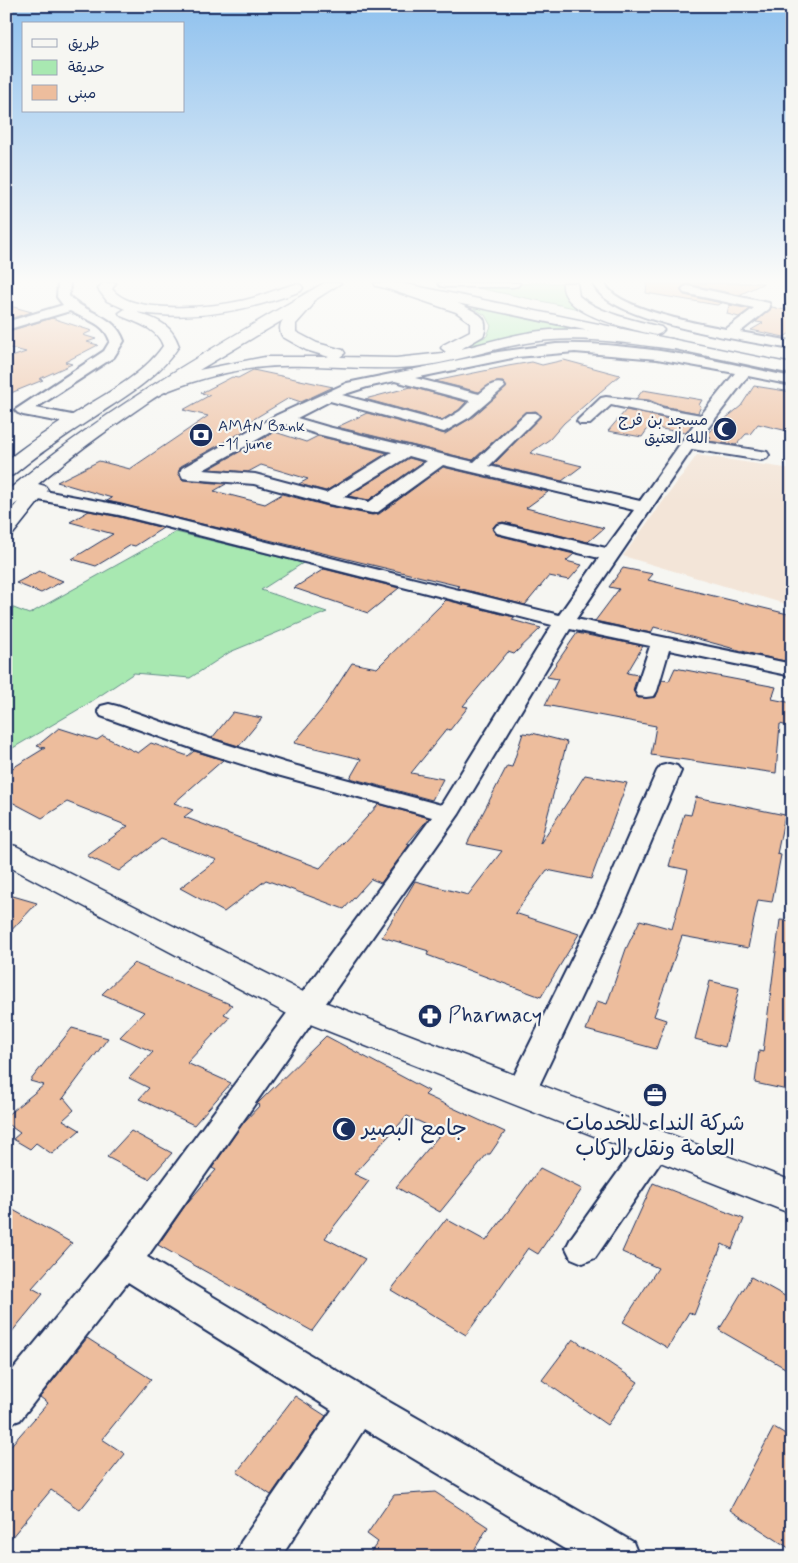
<svg xmlns="http://www.w3.org/2000/svg" width="798" height="1563" viewBox="0 0 798 1563" font-family="Mynerve,'Playpen Sans Arabic',sans-serif">
<style>
.built{fill:#f3e5d8}
.green{fill:#a8e8b1;stroke:#628c88}
.building{fill:#edbd9d;stroke:#1b2f5e}
.lines{fill:none;stroke-linecap:round;stroke-linejoin:round}
.minor-casing{stroke:#1b2f5e;stroke-width:4}
.secondary-casing{stroke:#1b2f5e;stroke-width:3}
.primary-casing{stroke:#1b2f5e;stroke-width:3}
.trunk-casing{stroke:#1b2f5e;stroke-width:3}
.minor{fill:#f6f6f2;fill-rule:evenodd}
.secondary{fill:#f6f6f2;fill-rule:evenodd}
.primary{fill:#f6f6f2;fill-rule:evenodd}
.trunk{fill:#f6f6f2;fill-rule:evenodd}
.labels{text-anchor:middle;dominant-baseline:central;stroke-width:4.5;stroke-linejoin:round;paint-order:stroke}
.far-poi-label{font-size:16px;fill:#1b2f5e;stroke:#f6f6f2;text-anchor:end}
.near-poi-label{font-size:22px;fill:#1b2f5e;stroke:#f6f6f2;text-anchor:start}
</style>
<rect width="100%" height="100%" fill="#f6f6f2"/>
<filter id="ink" filterUnits="userSpaceOnUse"><feTurbulence type="fractalNoise" baseFrequency=".02" numOctaves="2"/><feDisplacementMap in="SourceGraphic" scale="10" xChannelSelector="R" yChannelSelector="G"/><feConvolveMatrix kernelMatrix="1 2 1 2 8 2 1 2 1" color-interpolation-filters="sRGB"/></filter>
<g filter="url(#ink)">
<path class="built" d="M697,455L792,469V606L623,556Z"/>
<path class="green" d="M531,283H565L566,296L576,305L594,312L468,286H504Z
M467,304L611,335L567,332L454,352L487,336L491,326L485,315Z
M176,532L303,563L261,590L327,612L230,652L190,678L134,673L86,705L6,752V605L29,614Z"/>
<path class="building" d="M647,283H764L739,295L688,284L684,285L680,289L684,295L722,303L717,305L646,293Z
M6,305L32,312L6,320Z
M729,305L750,309L739,317L727,314Z
M792,305V332L784,337L751,330L763,323L756,322L772,307L785,310Z
M52,318L92,331L83,335L96,339L87,342L98,345L65,362L72,364L39,379L43,380L6,395V359L26,352L6,347V332Z
M564,360L620,375L564,423L550,439L530,453L582,466L562,481L493,465L540,417V415L536,411L525,412L473,460L337,427L367,413L445,434L471,418L507,387L503,382H496L479,392L435,381L508,366L532,362L542,365Z
M253,370L333,387L301,402L289,398L247,423L255,425L181,466L178,473L183,480L226,484L214,491L265,504L282,494L328,506L372,515L379,514L443,467L548,492L526,508L604,528L588,542L503,522L496,524L492,529L497,535L574,554L566,561L582,565L569,580L549,576L525,605L458,588L459,586L107,501L112,498L57,482L99,461L130,469L208,416L183,410L210,395L201,393L232,377L238,378Z
M754,386L792,392V432L758,424L750,434H746L736,445L708,441L711,437L705,435L741,406Z
M411,387L466,402L459,410L442,420L365,399Z
M643,390L702,400L699,405L701,406L698,413L663,406L649,400L636,399Z
M626,410L692,424L686,433L649,427L642,437L608,431Z
M275,432L306,442L318,436L387,453L326,491L299,484L308,479L261,465L248,472L209,469Z
M409,458L423,462L369,500L348,496Z
M89,511L119,517L163,528L135,546L131,545L96,566L72,559L113,534L70,522Z
M623,568L653,574L648,580L792,615V658L786,657L785,661L757,655L654,627L651,633L595,621L619,589L609,587Z
M324,569L399,588L368,613L294,588Z
M39,571L63,581L41,593L16,583Z
M446,600L514,617L512,620L541,628L514,654L508,652L463,706L468,707L450,730L447,729L411,773L443,779L432,800L350,778L361,759L294,743L322,709L352,663L377,668Z
M577,633L643,646L627,673L638,675L633,690L638,698L656,697L662,680L669,681L675,668L776,687L772,699L792,703V727L780,724L776,773L651,755L656,726L545,705L558,679L547,677Z
M233,712L262,718L239,746L212,738Z
M59,728L97,740L103,736L138,753L151,743L188,756L194,751L223,760L174,803L193,810L184,817L320,868L379,804L429,818L407,844L409,845L381,883L371,879L344,909L266,880L224,912L180,888L217,860L161,839L119,871L87,856L128,826L67,802L42,818L6,799V772L45,748L37,746Z
M523,733L531,734L532,733L567,742L540,844L585,775L627,783L591,879L547,870L515,913L579,934L541,997L427,955L429,951L382,937L415,881L468,895L502,851L467,844L507,766L512,767Z
M696,797L785,815L777,854L781,855L772,902L758,900L748,948L682,936L654,1016L666,1020L656,1049L586,1030L597,1001L607,1004L626,949L640,920L672,929L688,870L669,866L684,814L691,815Z
M6,894L37,903L6,936Z
M780,920L792,921V1091L755,1083L759,1051L763,1052Z
M134,963L232,1005L224,1014L230,1017L187,1063L231,1083L194,1125L139,1099L149,1088L129,1078L153,1052L120,1037L144,1012L102,994Z
M710,981L739,988L725,1047L695,1039Z
M72,1028L108,1038L62,1100L64,1098L74,1110L63,1120L80,1130L52,1154L36,1143L30,1149L13,1139L20,1133L6,1123V1116L44,1085L30,1081Z
M326,1036L429,1091L425,1095L505,1132L490,1154H487L440,1212L396,1187L442,1132L407,1116L354,1174L369,1181L325,1238L365,1259L312,1331L158,1245L187,1203L216,1170L212,1168L243,1123L260,1105L257,1104Z
M131,1131L172,1153L149,1179L107,1157Z
M540,1168L582,1189L538,1254L528,1248L466,1335L391,1290L446,1219L486,1241Z
M653,1183L744,1219L732,1249L722,1244L694,1315L689,1312L668,1348L623,1322L658,1268L622,1252Z
M6,1206L72,1243L32,1288L43,1294L6,1339Z
M751,1277L792,1300V1372L719,1330Z
M87,1338L151,1379L102,1439L125,1454L80,1510L51,1490L6,1544V1451L48,1403L40,1397Z
M573,1339L638,1382L607,1425L542,1380Z
M295,1396L326,1416L271,1495L237,1472Z
M774,1427L792,1438V1550L730,1510Z
M435,1492L488,1527L470,1557H367L378,1542L367,1534L394,1495Z"/>
<g class="lines">
<g class="minor-casing">
<path id="minor" d="M58,283H70L69,296C87,315 115,314 124,341L114,357L36,408L82,417L85,420L82,423L77,425L23,415L18,413L15,410L104,351L110,341C104,322 85,320 70,311L6,330V322L63,305L57,297Z
M593,283H605C614,309 701,324 726,329L754,308L684,293L682,290L684,287L688,286L769,303L770,306L769,309L740,332L792,341V349C753,342 605,322 593,283Z
M556,344C636,342 714,360 792,377V385L748,376L698,441L767,452L769,455L767,458L761,460L692,449L576,619L792,664V676L669,650L657,691L654,696L646,697L638,696L635,691L650,646L570,629L459,814L147,1257L372,1392L633,1542L639,1557H578L364,1429L281,1557H235L241,1542L332,1410L128,1282L20,1420L6,1425V1378L112,1250L432,817L270,773L194,749L101,716L98,711L101,706L109,704L117,706L210,739L286,763L441,805L552,625L119,515L28,498L25,494L28,490L34,489L119,505L559,615L599,558L497,533L494,529L497,525L503,524L606,548L634,510L443,465L378,512L372,513L328,504L254,484L189,479L183,478L180,472L182,468L277,415L347,383L498,352ZM575,352L657,359L735,373L701,415L662,408L648,402L606,397L601,398L580,418L577,421L580,424H590L611,405L695,423L640,501L489,466L539,416L536,413H526L474,462L328,427L297,418L330,401L444,432L470,417L505,387L503,384C493,381 487,388 479,394L415,378L517,357ZM395,381L470,401L460,411L442,422L342,395L367,387ZM285,424L317,434L392,452L326,493L255,474L203,470ZM409,456L427,461L369,502L343,497Z
M669,764L677,766L681,771L623,908L536,1092L532,1100L521,1104L510,1100L506,1092L597,908L657,771L661,766Z
M655,1132L666,1136L671,1145L666,1154L595,1258L583,1263L571,1258L566,1248L571,1238L644,1136Z"/>
</g>
<g class="secondary-casing">
<path id="secondary" d="M6,844L16,846L319,1000L792,1181V1214L295,1018L6,865Z"/>
</g>
<g class="primary-casing">
<path id="primary" d="M374,283H401L792,364V374L381,287L376,286Z"/>
</g>
<g class="trunk-casing">
<path id="trunk" d="M102,283H116L112,289C133,316 215,307 245,300C262,296 279,288 296,284L301,285L303,288L301,291C248,311 192,322 136,312C157,320 171,323 179,346C157,380 121,399 88,421C62,438 37,455 13,475L6,477V461C31,441 58,424 85,407C113,390 144,373 163,346C157,328 137,323 121,316L119,313L125,309L107,301L98,289Z
M324,283H341L313,301L312,306L296,324V332L317,343L343,350L345,353L340,357L396,358L443,353L446,352L441,348L443,345L470,331V322L456,312L382,287L381,283C386,283 391,282 396,283C411,284 475,307 483,318C486,322 486,332 483,336L461,349C490,342 520,332 550,330C591,328 632,335 672,339L678,341L680,344L678,347L672,349C626,343 579,335 532,342C492,348 454,363 414,367C370,371 326,364 281,366C243,367 203,377 167,391C157,395 147,403 138,409C104,432 70,457 38,484L45,486L48,490L13,534L6,536V516L18,502L13,506L6,508V492C104,409 214,347 324,283ZM283,320C279,325 279,332 283,337L306,350L329,357H265L199,370Z
M438,283H520L518,286L513,287H445L440,286Z
M563,283H577L579,296C601,314 634,320 661,327L664,330L661,333L656,335C632,329 559,315 563,283Z"/>
</g>
<use href="#minor" class="minor"/>
<use href="#secondary" class="secondary"/>
<use href="#primary" class="primary"/>
<use href="#trunk" class="trunk"/>
</g>
</g>
<linearGradient id="sky" x2="0" y2="1"><stop stop-color="#8fc1ee"/><stop offset="0.56" stop-color="#fbfbf9"/><stop offset="1" stop-color="#fbfbf9" stop-opacity="0"/></linearGradient>
<rect width="798" height="502" fill="url(#sky)"/>
<defs>
<g id="mosque-disc" transform="scale(1.25)"><circle r="9.5" fill="#1b2f5e" stroke="#f6f6f2"/><path d="M3.5-4.9A6 6 0 1 0 3.5 4.9A5 5 0 1 1 3.5-4.9Z" fill="#fff"/></g>
<g id="bank-disc" transform="scale(1.25)"><circle r="9.5" fill="#1b2f5e" stroke="#f6f6f2"/><path d="M-6-4H6V4H-6ZM0-2.3a2.3 2.3 0 1 0 0 4.6a2.3 2.3 0 1 0 0-4.6Z" fill="#fff"/></g>
<g id="pharmacy-disc" transform="scale(1.25)"><circle r="9.5" fill="#1b2f5e" stroke="#f6f6f2"/><path d="M-2-6h4v4h4v4h-4v4h-4v-4h-4v-4h4Z" fill="#fff"/></g>
<g id="office-disc" transform="scale(1.25)"><circle r="9.5" fill="#1b2f5e" stroke="#f6f6f2"/><path d="M-6-3h4V-5.5h4V-3h4V5H-6ZM-1-4.5V-3h2v-1.5ZM-6 0V1H6V0Z" fill="#fff"/></g>
</defs>
<g fill-rule="evenodd">
<use href="#mosque-disc" x="725" y="429"/>
<use href="#bank-disc" x="201" y="435"/>
<use href="#pharmacy-disc" x="430" y="1016"/>
<use href="#office-disc" x="655" y="1095"/>
<use href="#mosque-disc" x="344" y="1129"/>
</g>
<g class="labels">
<g class="far-poi-label">
<text x="708" y="420">مسجد بن فرج<tspan x="708" dy="18">الله العتيق</tspan></text>
<text x="218" y="426" text-anchor="start">AMAN Bank<tspan x="218" dy="18">-11 june</tspan></text>
</g>
<g class="near-poi-label">
<text x="448" y="1016">Pharmacy</text>
<text x="655" y="1124" text-anchor="middle">شركة النداء للخدمات<tspan x="655" dy="25">العامة ونقل الركاب</tspan></text>
<text x="362" y="1129">جامع البصير</text>
</g>
</g>
<rect width="798" height="1563" fill="none" stroke="#f6f6f2" stroke-width="25"/>
<rect x="12" y="12" width="773" height="1538" fill="none" stroke="#1b2f5e" stroke-width="2" filter="url(#ink)"/>
<rect x="22" y="22" width="162" height="90" fill="#f6f6f2" stroke="#9ea6b7"/>
<rect x="32" y="39" width="25" height="8" fill="#f6f6f2" stroke="#9ea6b7"/>
<text x="68" y="48" font-size="15" fill="#1b2f5e">طريق</text>
<rect x="32" y="60" width="25" height="15" fill="#a8e8b1" stroke="#9ea6b7"/>
<text x="68" y="72" font-size="15" fill="#1b2f5e">حديقة</text>
<rect x="32" y="85" width="25" height="15" fill="#edbd9d" stroke="#9ea6b7"/>
<text x="68" y="98" font-size="15" fill="#1b2f5e">مبنى</text>
</svg>
